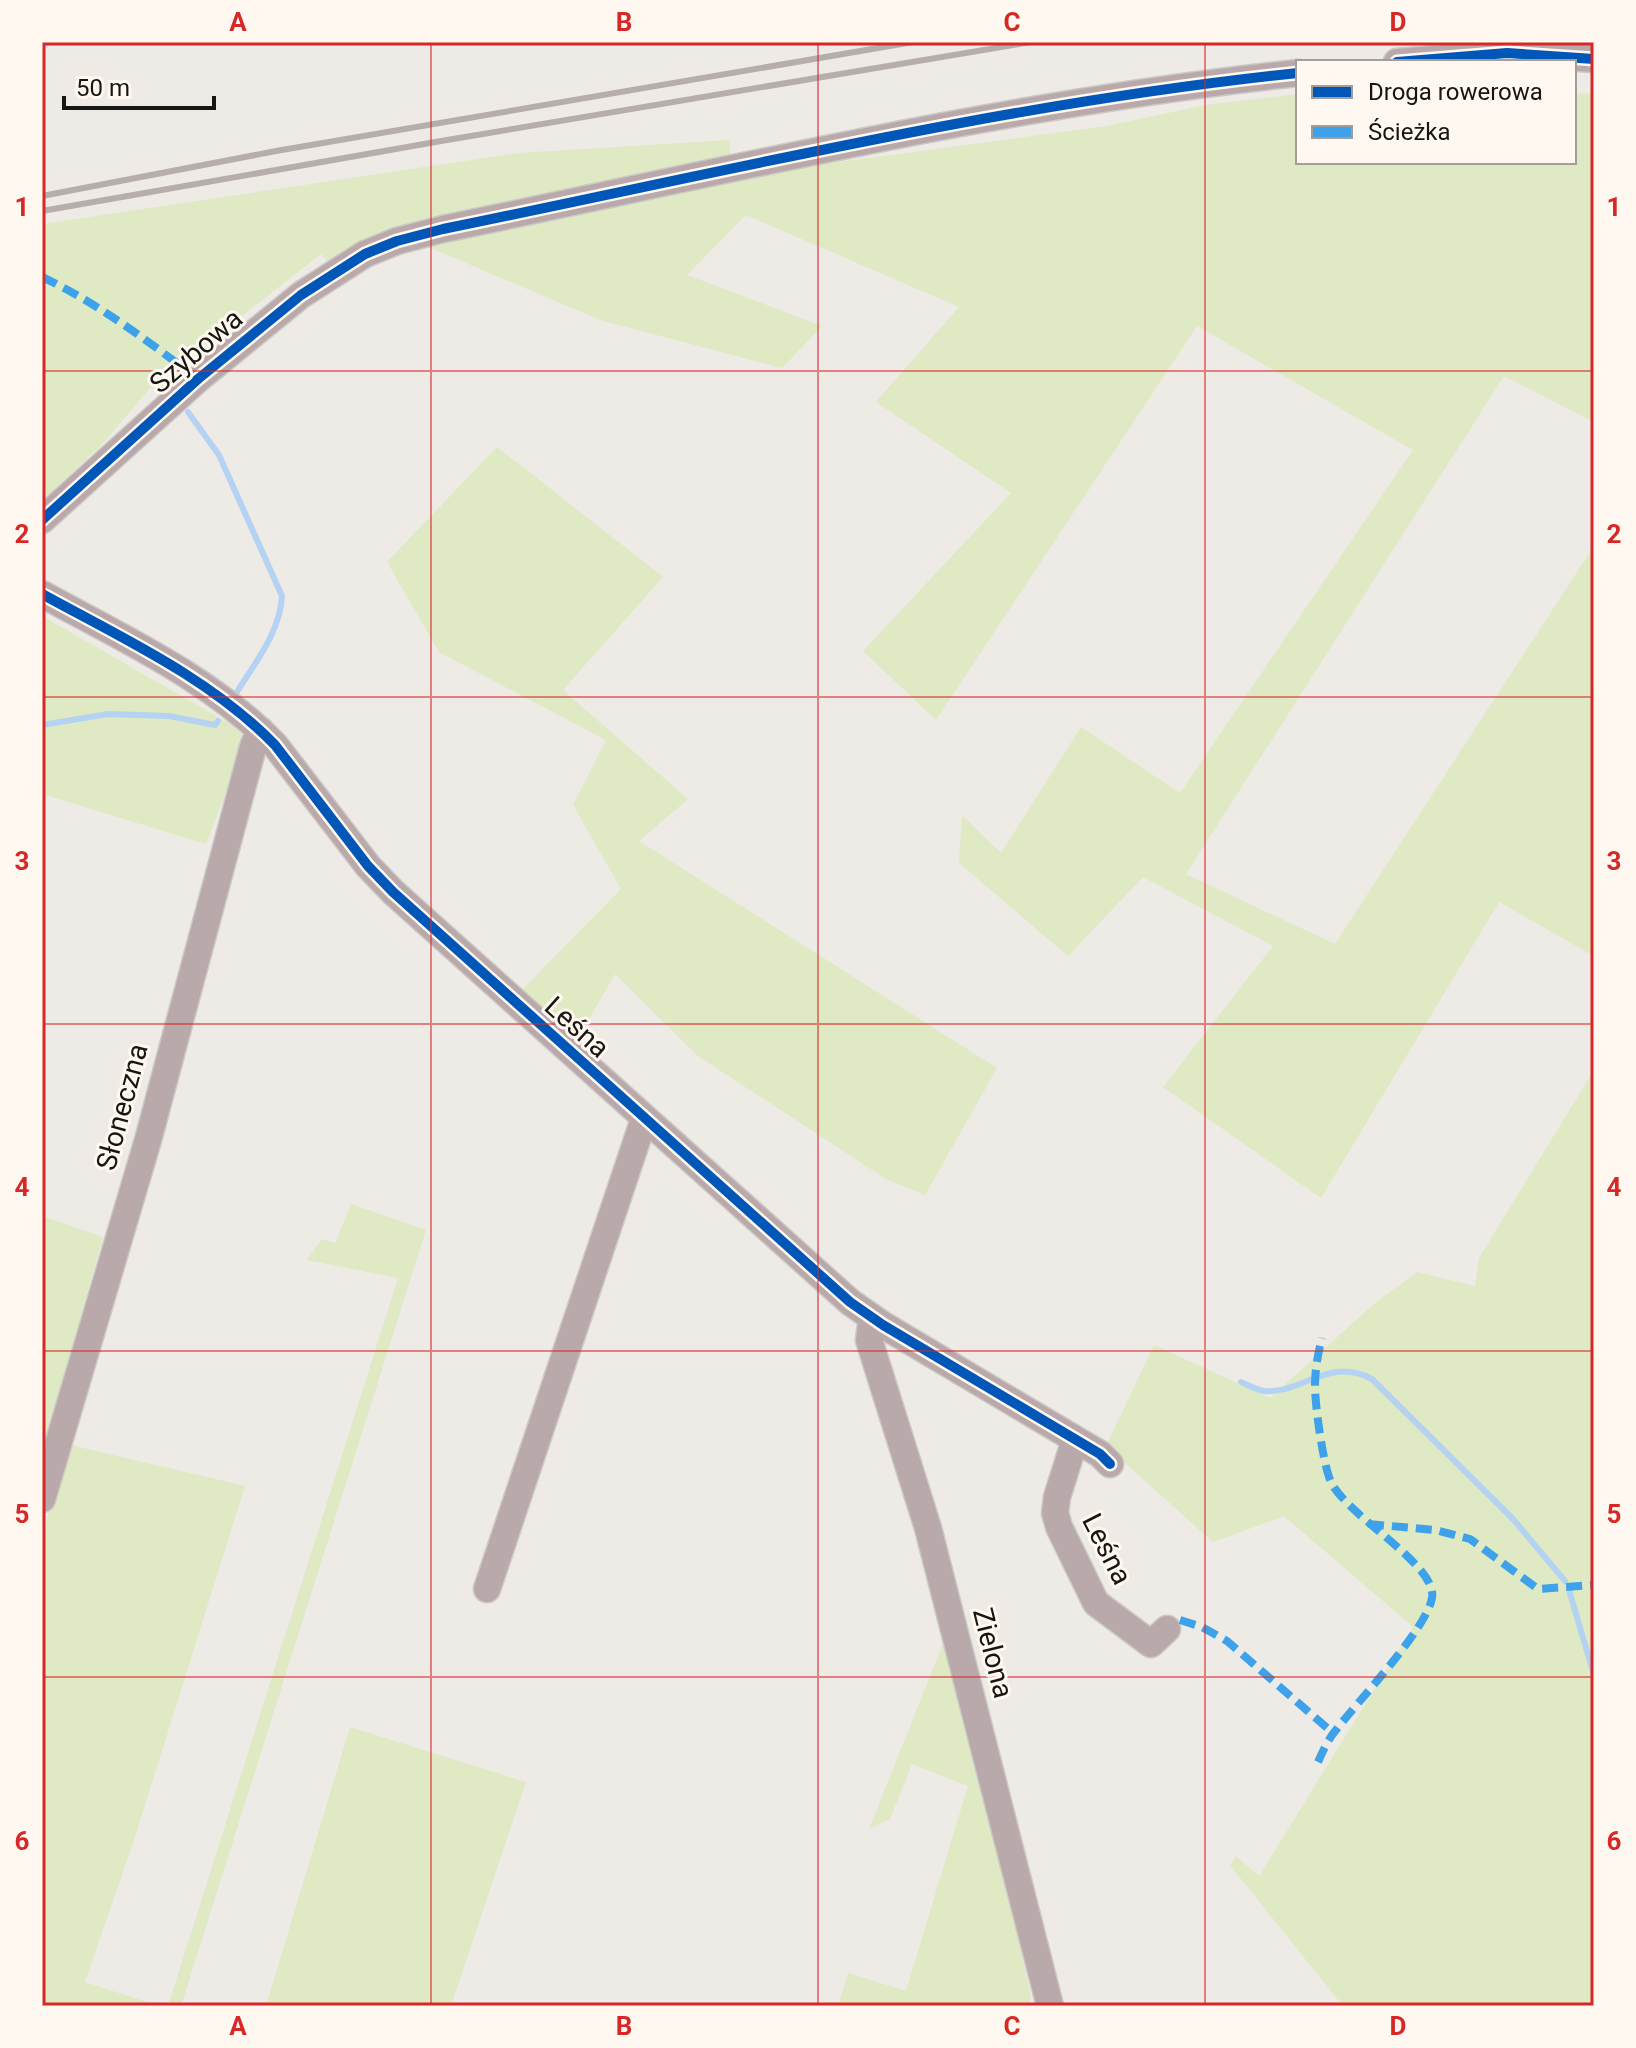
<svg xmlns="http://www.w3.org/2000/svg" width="1636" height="2048" viewBox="0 0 1636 2048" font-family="Roboto,sans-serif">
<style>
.green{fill:#dfe9c3}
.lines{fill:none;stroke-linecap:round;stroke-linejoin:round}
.stream{stroke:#b4d2f2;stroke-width:6}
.minor-casing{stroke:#cbc8c5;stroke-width:29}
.minor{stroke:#b9a9aa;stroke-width:26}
.rail{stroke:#b6aeaa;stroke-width:6}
.quiet{stroke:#3da2ea;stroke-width:8;stroke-dasharray:16 8;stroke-linecap:butt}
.cycleway-casing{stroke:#fff8f0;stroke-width:15}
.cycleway{stroke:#0057b8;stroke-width:10}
.grid{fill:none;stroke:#d62828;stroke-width:2;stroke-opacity:0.55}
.labels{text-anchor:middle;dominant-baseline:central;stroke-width:6;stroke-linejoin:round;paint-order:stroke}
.street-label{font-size:28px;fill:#181613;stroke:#fff8f0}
.neatline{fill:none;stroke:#d62828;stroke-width:3}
.grid-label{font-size:26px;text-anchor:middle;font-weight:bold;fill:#d62828}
</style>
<rect width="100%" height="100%" fill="#eeeae6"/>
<path class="green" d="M1574,93L1594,94V422L1504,376L1186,874L1335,944L1594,546V956L1499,902L1321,1198L1163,1087L1273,946L1143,877L1068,956L959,863L962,815L1001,853L1081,727L1180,793L1413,450L1197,326L936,720L863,651L1011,493L876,402L959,307L746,215L687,275L822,326L782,368L600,320L417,242L794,168L1107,126L1206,105L1298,94V162H1574Z
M729,140L731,162L332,267L321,254L151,387L104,442L42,501V224L519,153Z
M497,447L663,577L563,690L688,799L639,841L997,1068L925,1195L886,1179L698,1056L615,974L566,1059L507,1005L621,889L573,805L606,740L439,652L387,562Z
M42,616L232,725L246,740L206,844L42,794Z
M1594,1070V2006H1343L1230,1865L1236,1856L1259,1876L1413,1627L1284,1516L1213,1542L1106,1446L1154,1345L1270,1398L1375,1303L1417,1272L1475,1286L1479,1258Z
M351,1204L426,1230L181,2006H168L398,1278L307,1260L322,1239L335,1243Z
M42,1216L103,1237L42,1453Z
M66,1444L245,1486L134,1840L85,1982L159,2006H42V1538Z
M944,1641L977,1749L1031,1997L1028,2006H838L848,1973L906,1991L968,1786L912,1764L890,1819L869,1829Z
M350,1727L526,1782L451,2006H266Z"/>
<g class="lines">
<path class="stream" d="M188,412L219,455L282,596C280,633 254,664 235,695
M42,725L108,714L169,716L215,725L218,721
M1241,1382C1248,1385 1256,1390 1264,1391C1303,1394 1328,1356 1372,1379L1513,1519L1565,1581
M1569,1590L1594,1675"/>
<g class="minor-casing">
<path id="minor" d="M1397,62L1507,53L1594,59
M42,520L198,379L301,295L365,254L397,241L443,229C727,171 1009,103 1298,73
M42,594C122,638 210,678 275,745L368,866L393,892L850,1302L883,1325L1100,1454L1110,1464
M872,1318L869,1340L928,1528L1050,2006
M1075,1440L1057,1497L1055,1513L1059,1527L1096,1603L1151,1644L1167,1629
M42,1499L148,1140L253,747L260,730
M487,1589L644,1119"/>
</g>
<use href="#minor" class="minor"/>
<path class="rail" d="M42,196L276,151L913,42
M42,211L447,140L1031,42"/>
<path class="quiet" d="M42,277C98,303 149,342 198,379
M1368,1524L1435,1530L1470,1539L1538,1589L1594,1585
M1180,1620L1202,1627L1227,1641L1333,1733
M1318,1762C1323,1751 1328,1739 1336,1730C1358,1701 1426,1630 1432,1598C1438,1565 1348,1517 1331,1482C1323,1465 1315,1405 1315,1386C1315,1370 1318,1353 1322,1338"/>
<g class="cycleway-casing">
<path id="cycleway" d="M1397,62L1507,53L1594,59
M42,520L198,379L301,295L365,254L397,241L443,229C727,171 1009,103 1298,73
M42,594C122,638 210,678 275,745L368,866L393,892L850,1302L883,1325L1100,1454L1110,1464"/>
</g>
<use href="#cycleway" class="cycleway"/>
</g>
<path class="grid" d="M431,42V2006M818,42V2006M1205,42V2006M42,371H1594M42,697H1594M42,1024H1594M42,1351H1594M42,1677H1594"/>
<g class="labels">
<g class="street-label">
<text transform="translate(196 351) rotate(-41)">Szybowa</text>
<text transform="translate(577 1027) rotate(42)">Leśna</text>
<text transform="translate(122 1107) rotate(-75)">Słoneczna</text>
<text transform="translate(1107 1549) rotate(63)">Leśna</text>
<text transform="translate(993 1653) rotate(76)">Zielona</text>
</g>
</g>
<rect width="1636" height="2048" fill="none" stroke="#fff8f0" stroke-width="88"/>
<rect x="1296" y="60" width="280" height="104" fill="#fff8f0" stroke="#a39e98" stroke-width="2"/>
<rect x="1312" y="86" width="40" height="12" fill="#0057b8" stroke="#a39e98" stroke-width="2"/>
<text x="1368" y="100" font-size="24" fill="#181613">Droga rowerowa</text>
<rect x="1312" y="126" width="40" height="12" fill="#3da2ea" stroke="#a39e98" stroke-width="2"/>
<text x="1368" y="140" font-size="24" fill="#181613">Ścieżka</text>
<path d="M64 96v12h150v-12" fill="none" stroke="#181613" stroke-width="4"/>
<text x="76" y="96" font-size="24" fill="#181613" stroke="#fff8f0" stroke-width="6" paint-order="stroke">50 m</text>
<rect x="44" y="44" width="1548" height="1960" class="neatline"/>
<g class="grid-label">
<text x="238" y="31">A</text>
<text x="624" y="31">B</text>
<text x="1012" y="31">C</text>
<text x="1398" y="31">D</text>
<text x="22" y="216">1</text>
<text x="1614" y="216">1</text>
<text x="22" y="543">2</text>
<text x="1614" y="543">2</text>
<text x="22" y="870">3</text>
<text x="1614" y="870">3</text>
<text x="22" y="1196">4</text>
<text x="1614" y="1196">4</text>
<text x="22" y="1523">5</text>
<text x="1614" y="1523">5</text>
<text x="22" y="1850">6</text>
<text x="1614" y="1850">6</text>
<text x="238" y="2035">A</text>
<text x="624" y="2035">B</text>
<text x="1012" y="2035">C</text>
<text x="1398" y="2035">D</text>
</g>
</svg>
